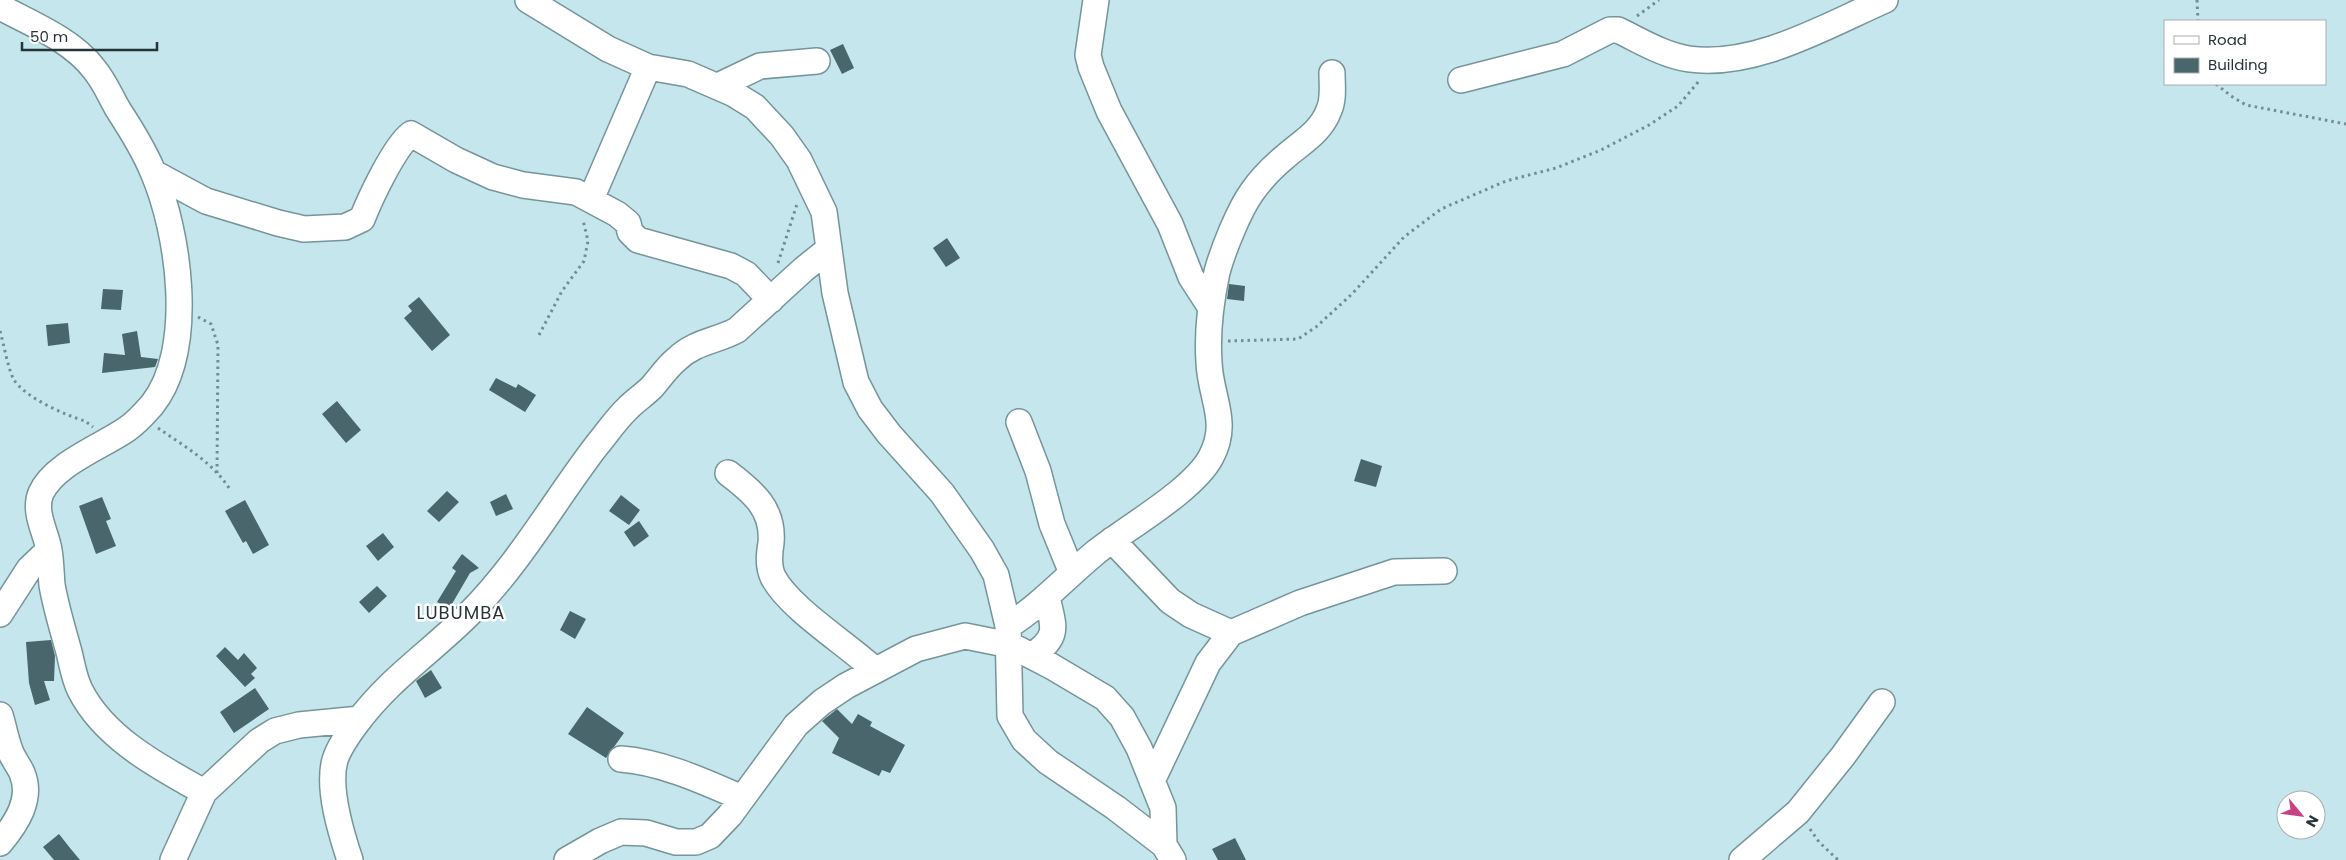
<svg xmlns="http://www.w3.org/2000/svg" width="2346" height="860" viewBox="0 0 2346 860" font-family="Poppins,sans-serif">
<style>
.building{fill:#48666c}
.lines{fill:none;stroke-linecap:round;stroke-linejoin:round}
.minor-casing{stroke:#75959a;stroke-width:28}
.path{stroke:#758c91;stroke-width:3;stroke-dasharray:2.5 4;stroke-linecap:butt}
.minor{stroke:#fff;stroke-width:25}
.labels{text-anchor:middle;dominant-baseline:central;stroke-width:5;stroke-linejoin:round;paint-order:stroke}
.quarter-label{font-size:18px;letter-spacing:1px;fill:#273437;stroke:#fff}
</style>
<rect width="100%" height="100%" fill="#c4e6ec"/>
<path class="building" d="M843,44L854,68L842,74L830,50Z
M947,238L960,258L946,267L933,248Z
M1229,284L1245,286L1244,301L1227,299Z
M103,289L123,290L121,310L101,309Z
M419,297L450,335L432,351L404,318L412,311L408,306Z
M68,323L70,343L48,346L46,325Z
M137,331L141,357L158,359L155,367L102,373L104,353L125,355L122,334Z
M496,378L516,388L518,384L536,395L525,412L489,390Z
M337,401L361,430L346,443L322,414Z
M1361,459L1382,466L1376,487L1354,481Z
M447,491L459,502L439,522L427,511Z
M506,494L513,509L496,516L490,502Z
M621,495L640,510L629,525L609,511Z
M102,497L111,519L106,521L116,546L96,554L79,506Z
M245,500L269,545L253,554L246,541L243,543L225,511Z
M639,521L649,536L634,547L624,532Z
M383,533L394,547L378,561L366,546Z
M462,554L479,568L470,573L449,609L437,602L456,571L452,568Z
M377,586L387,596L369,613L359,602Z
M570,611L586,619L575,639L560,630Z
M51,640L55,656L54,681H44L50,700L35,705L29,683L26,642Z
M225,647L238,660L244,653L257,668L251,674L255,678L245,687L216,656Z
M431,670L442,688L425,698L416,681Z
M255,688L269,709L234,733L220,712Z
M587,707L624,733L606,758L568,734Z
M837,709L852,724L858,714L872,722L870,726L905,745L890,773L882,770L879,776L832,753L839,738L822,721Z
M59,834L70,848L80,860H54L43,847Z
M1235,838L1246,860H1218L1212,849Z"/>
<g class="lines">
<g class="minor-casing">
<path id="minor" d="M528,0L608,49L648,67L688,74L734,94L755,107L782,136L799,160L824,212L835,293L856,382L870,409L889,434L942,493L982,550L996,575L1008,626L1010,716L1024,740L1048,762L1116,808L1164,845L1173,860
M1096,0L1088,55L1091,67L1109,111L1170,224L1191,277L1211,308
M0,7C32,24 72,40 94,69C105,82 111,98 119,111C132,131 144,150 153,172C179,232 196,350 152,405C145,413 136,423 127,429C101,447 54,464 41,493C33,512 46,532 49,550C51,562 51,574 52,585C56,608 63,630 69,652C72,664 74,678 80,690C104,738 159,767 204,792
M1461,80L1563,54L1610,30H1618C1641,41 1663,55 1689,59C1755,68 1826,26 1885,0
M718,86L760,66L817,61
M154,173L206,201L278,223L304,229L345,227L362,219C370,199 394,147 411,134L456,160L493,177L523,185L576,192L617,214L628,223L630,232L638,240L731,266L746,274L771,300
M591,199L648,67
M1019,422L1038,471L1052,524L1072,573
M728,473C753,492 774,509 771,543C769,555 768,566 773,577C789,608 847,644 875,670
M1112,540L1170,601L1191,615L1231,633
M0,614L29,569L49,550
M1008,626C1040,606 1066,577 1095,553C1126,528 1193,491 1211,457C1230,422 1210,397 1209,362C1207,333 1211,300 1217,272C1223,250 1239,210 1252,192C1261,179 1274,166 1286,156C1302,142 1321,132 1329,110C1334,99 1332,85 1332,73
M1032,656C1061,635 1053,627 1047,596
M0,715C4,728 6,741 11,753C14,760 19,766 22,773C33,799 16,824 0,843
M621,759C662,762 705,782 742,798
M1152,781L1208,663L1231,633L1300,603L1394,572L1444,571
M173,860L204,792L259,741L275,731L299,725L360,719
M350,860C341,833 327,788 335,760C339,747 348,735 356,724C390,678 430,653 469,614C520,563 554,501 597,445C607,433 617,418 629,407C636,400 644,395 652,387C660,378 667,367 677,359C694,342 717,341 737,330L804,269L829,249
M567,860L600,841L621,832L646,833L676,842H696L710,836L730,815L796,725L822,702L846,686L916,649L965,636L1010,645L1051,666L1105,698L1122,717L1139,748L1163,808L1164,845
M1742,860L1798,812L1843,756L1882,702"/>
</g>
<path class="path" d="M2197,0L2198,21
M1637,16L1659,0
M2216,84L2231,96L2246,105L2346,124
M778,263L797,204
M198,317L211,324L218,345L217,473
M0,331C4,345 8,369 14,380C26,398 65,415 85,421L93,427
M539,335L562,291L584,261L588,241L583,220
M1228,341L1298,339L1316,327L1352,294L1404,237L1441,209L1506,181L1556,168L1601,150L1649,125L1678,106L1699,81
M158,428C184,446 214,463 231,491
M1810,829L1819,842L1838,860"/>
<use href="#minor" class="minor"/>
</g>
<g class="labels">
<g class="quarter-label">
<text x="461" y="612">LUBUMBA</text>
</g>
</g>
<rect x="2164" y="20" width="162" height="65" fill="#ffffff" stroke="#a9aeaf"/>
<rect x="2174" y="36" width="25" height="8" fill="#ffffff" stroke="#a9aeaf"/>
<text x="2208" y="45" font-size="15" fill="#273437">Road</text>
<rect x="2174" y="58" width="25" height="15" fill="#48666c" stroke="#a9aeaf"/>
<text x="2208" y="70" font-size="15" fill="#273437">Building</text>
<g transform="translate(2301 815) rotate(119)"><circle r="24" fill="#ffffff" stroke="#a9aeaf"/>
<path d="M0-4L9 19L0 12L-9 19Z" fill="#c74183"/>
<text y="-8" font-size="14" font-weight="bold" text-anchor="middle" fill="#273437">N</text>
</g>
<path d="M22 42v8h135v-8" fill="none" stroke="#273437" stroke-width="2.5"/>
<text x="30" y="42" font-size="15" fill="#273437" stroke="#ffffff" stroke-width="4" paint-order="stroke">50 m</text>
</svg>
